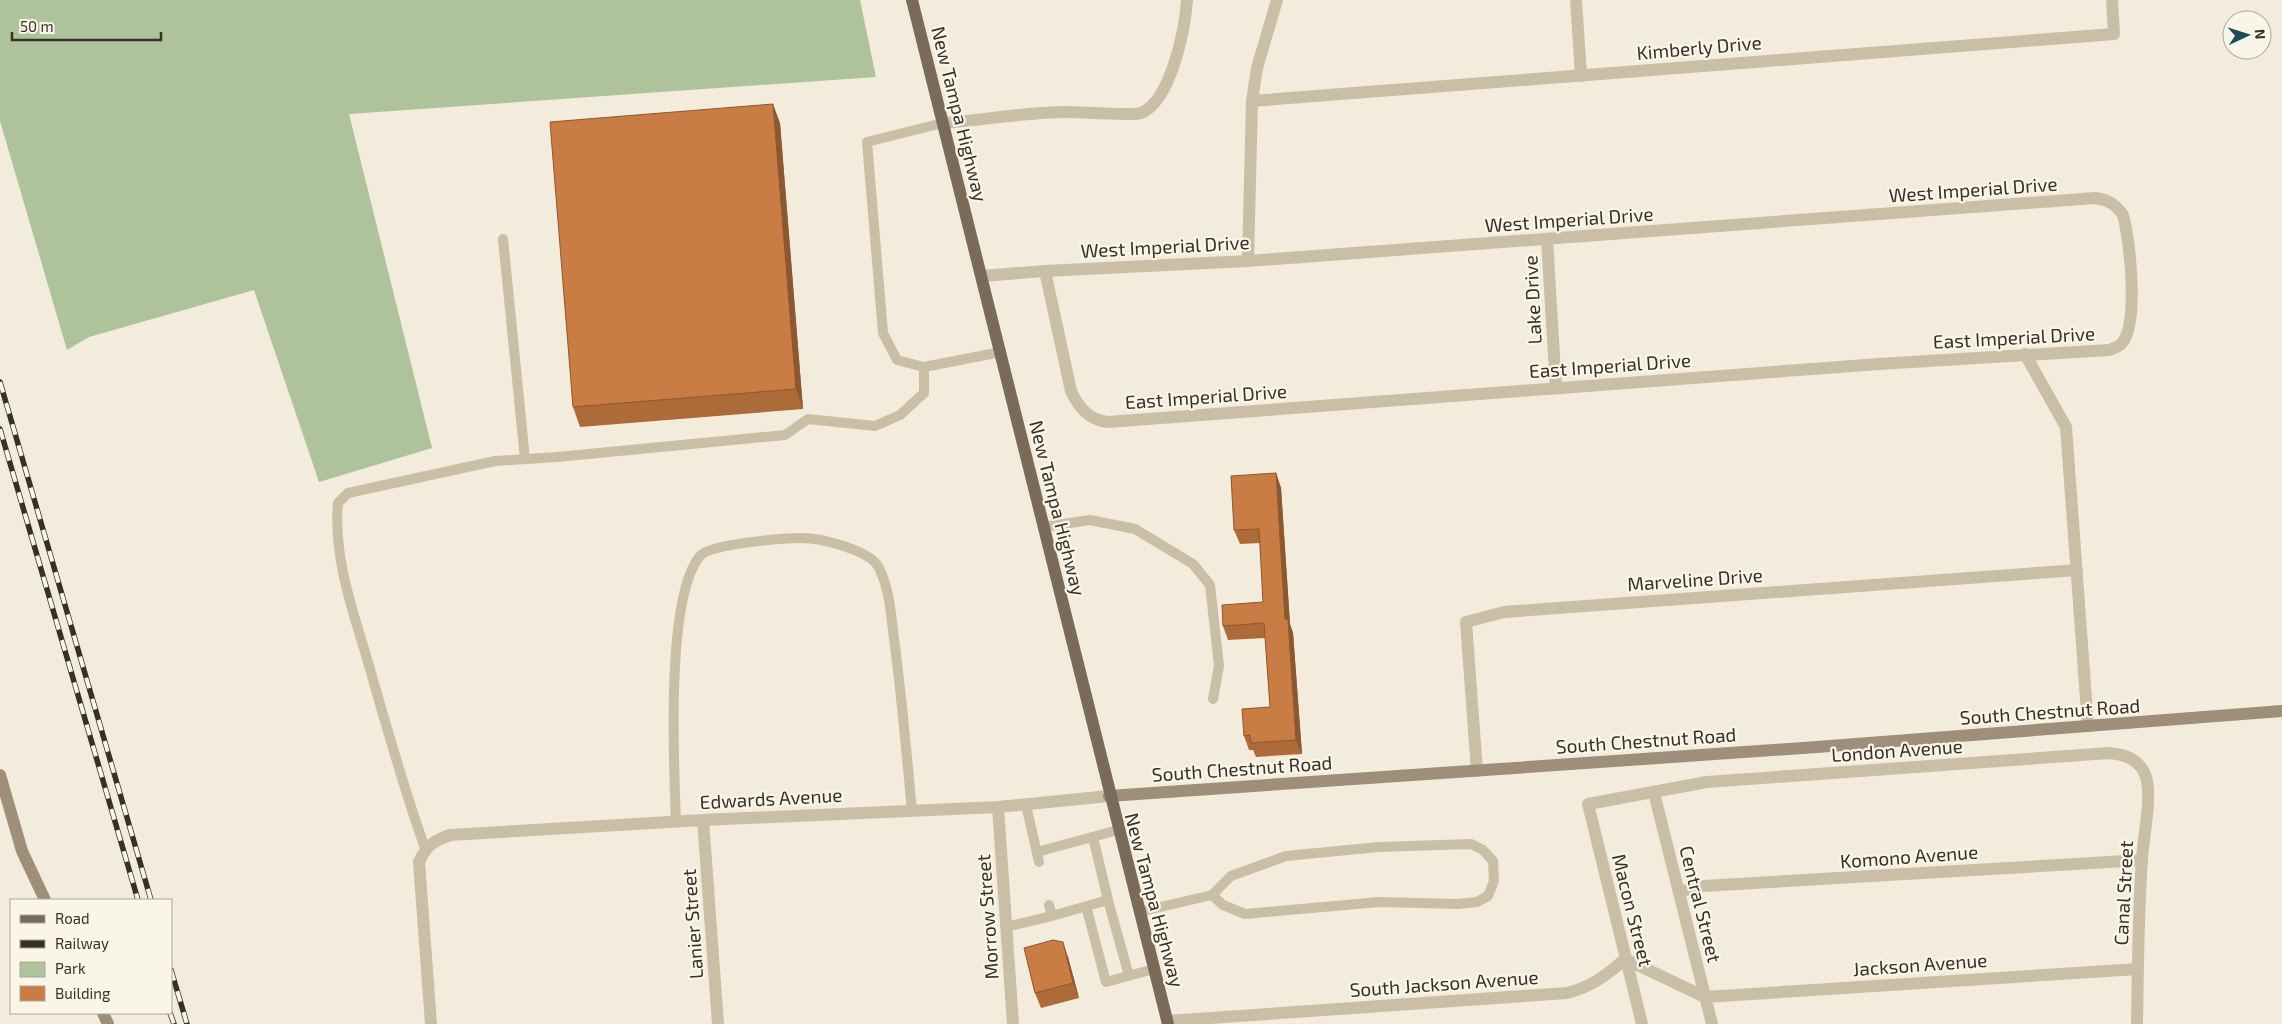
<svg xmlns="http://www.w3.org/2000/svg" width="2282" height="1024" viewBox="0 0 2282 1024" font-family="'Exo 2',sans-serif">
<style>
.green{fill:#aec29b}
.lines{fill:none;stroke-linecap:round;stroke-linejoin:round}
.lane{stroke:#cbbea7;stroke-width:10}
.street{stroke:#cbbea7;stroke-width:12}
.secondary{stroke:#9f8e79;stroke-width:12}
.primary{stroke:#7a6a59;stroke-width:12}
.rail-casing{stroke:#383028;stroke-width:5.5}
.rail{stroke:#faf5e9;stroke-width:4;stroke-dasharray:11;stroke-linecap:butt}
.wall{fill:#ad6b3a}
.shaded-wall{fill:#8d5730}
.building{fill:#c97c44;stroke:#8d5730}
.labels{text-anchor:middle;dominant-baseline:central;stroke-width:4.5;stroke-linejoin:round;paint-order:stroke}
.street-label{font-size:19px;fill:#383028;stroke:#faf5e9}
</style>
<rect width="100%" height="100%" fill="#f3ecdc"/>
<path class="green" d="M0,0H860L876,77L349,114L432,448L319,482L254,290L89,337L67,350L0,121Z"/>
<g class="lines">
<path class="lane" d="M943,123L867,142L883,333L897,360L924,367L1001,352
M503,239L525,459
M1043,527L1090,520L1135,529L1193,564L1210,585L1219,666L1213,699
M1026,805L1039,862
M676,822C674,766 665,594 701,555C712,544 784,538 801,538C820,538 871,550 879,568C891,592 891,620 895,646C902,701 907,756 912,811
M425,848C403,787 386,725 368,662C353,611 333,557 338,503L348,493L495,461L557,457L785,435L808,419L875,426L900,415L924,393V367
M1037,852L1118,830
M1108,900L1129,976
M1086,906L1106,982L1154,969
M1139,912L1212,895L1231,876L1286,856L1379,847L1471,844L1483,850L1493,861L1494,881L1488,896L1477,902L1458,904L1379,902L1245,914L1223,905L1212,895
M1052,916L1108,900L1093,837
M1006,927L1052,916L1049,905"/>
<path class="street" d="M1576,0L1581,76
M1252,101L2114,34L2112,0
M943,123C984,120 1027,112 1068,112C1082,112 1132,116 1141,113C1171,101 1185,29 1187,0
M1547,240L1556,388
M1248,261L1252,101L1257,68L1277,0
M982,276L1045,271L1248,261L2095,198C2109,200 2115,204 2123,215C2130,240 2139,323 2122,343C2119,347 2114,348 2109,350L1879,364L1108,422C1089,420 1079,408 1071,391L1045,271
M2025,354L2066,427L2088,726
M1477,771L1466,622L1504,612L2077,570
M1654,793L1712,1024
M998,807L1013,1024
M703,820L718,1024
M1679,892L1703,886L2142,860
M1167,1021L1567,993C1591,987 1607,975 1625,959L1705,997L2138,969
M431,1024L419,862C426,846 433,841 450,835L703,820L998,807L1109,796
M1642,1024L1588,804L1707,782L2109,753C2123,754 2137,758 2144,772C2154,790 2143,838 2142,859C2138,914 2138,969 2137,1024"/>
<path class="secondary" d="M0,775L22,851L45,900
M1109,796L1817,747L2282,711
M103,1013L108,1024"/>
<path class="primary" d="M912,0C998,341 1080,683 1168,1024"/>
<g class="rail-casing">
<path id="rail" d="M0,382L151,900
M0,429L138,900
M171,970L187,1024
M170,1013L174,1024"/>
</g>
<use href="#rail" class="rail"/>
</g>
<path class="wall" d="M780,123L803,409L580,427L573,407Z
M1276,473L1281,488L1290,624L1293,633L1302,754L1256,757L1253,750H1249L1244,736L1270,707L1265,638L1228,640L1223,626L1263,602L1260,543L1240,544L1234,530Z
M1068,957L1079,998L1041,1008L1035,993Z"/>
<path class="shaded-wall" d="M773,104L780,123L803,409L796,389Z
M1276,473L1281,488L1290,624L1293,633L1302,754L1296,740L1285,619Z
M1063,942L1068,957L1079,998L1073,983Z"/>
<path class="building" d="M773,104L796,389L573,407L550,122Z
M1276,473L1285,619H1288L1296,740L1251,743L1250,735L1244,736L1242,709L1270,707L1264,623L1223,626L1222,605L1263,602L1259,529L1234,530L1231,476Z
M1053,940L1063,942L1073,983L1035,993L1024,948Z"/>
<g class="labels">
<g class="street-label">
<text transform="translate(1699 47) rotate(-5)">Kimberly Drive</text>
<text transform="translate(960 114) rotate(76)">New Tampa Highway</text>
<text transform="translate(1973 189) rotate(-4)">West Imperial Drive</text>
<text transform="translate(1569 219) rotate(-4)">West Imperial Drive</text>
<text transform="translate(1165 246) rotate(-3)">West Imperial Drive</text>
<text transform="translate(1532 300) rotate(-93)">Lake Drive</text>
<text transform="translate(2014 337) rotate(-3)">East Imperial Drive</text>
<text transform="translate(1610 365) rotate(-4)">East Imperial Drive</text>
<text transform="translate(1206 396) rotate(-4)">East Imperial Drive</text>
<text transform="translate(1058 508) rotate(76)">New Tampa Highway</text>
<text transform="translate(1695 579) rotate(-4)">Marveline Drive</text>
<text transform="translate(2050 711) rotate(-4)">South Chestnut Road</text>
<text transform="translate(1646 740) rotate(-4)">South Chestnut Road</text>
<text transform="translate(1897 750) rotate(-4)">London Avenue</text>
<text transform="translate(1242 768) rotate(-4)">South Chestnut Road</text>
<text transform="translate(771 798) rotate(-3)">Edwards Avenue</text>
<text transform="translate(1909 856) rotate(-4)">Komono Avenue</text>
<text transform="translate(2123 893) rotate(-87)">Canal Street</text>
<text transform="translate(1155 900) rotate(75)">New Tampa Highway</text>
<text transform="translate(1701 904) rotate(76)">Central Street</text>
<text transform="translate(1633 910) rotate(76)">Macon Street</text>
<text transform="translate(987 917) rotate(-94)">Morrow Street</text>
<text transform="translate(692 924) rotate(-94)">Lanier Street</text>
<text transform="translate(1920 964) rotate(-4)">Jackson Avenue</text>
<text transform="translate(1444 983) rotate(-4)">South Jackson Avenue</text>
</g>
</g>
<rect x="10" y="899" width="162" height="115" fill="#faf5e9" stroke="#aca69c"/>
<rect x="20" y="915" width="25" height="8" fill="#7a6a59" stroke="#aca69c"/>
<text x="55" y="924" font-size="15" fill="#383028">Road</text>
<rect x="20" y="940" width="25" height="8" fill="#383028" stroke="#aca69c"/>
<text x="55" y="949" font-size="15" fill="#383028">Railway</text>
<rect x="20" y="962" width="25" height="15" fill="#aec29b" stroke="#aca69c"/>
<text x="55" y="974" font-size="15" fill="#383028">Park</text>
<rect x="20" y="986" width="25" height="15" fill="#c97c44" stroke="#aca69c"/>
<text x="55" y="999" font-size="15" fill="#383028">Building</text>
<g transform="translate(2247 35) rotate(86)"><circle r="24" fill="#faf5e9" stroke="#aca69c"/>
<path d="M0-4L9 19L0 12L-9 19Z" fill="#1c4b5a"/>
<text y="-8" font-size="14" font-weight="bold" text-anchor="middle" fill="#383028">N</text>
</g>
<path d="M12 32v8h149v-8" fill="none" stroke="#383028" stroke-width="2.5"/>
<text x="20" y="32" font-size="15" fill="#383028" stroke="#faf5e9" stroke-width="4" paint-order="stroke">50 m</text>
</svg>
